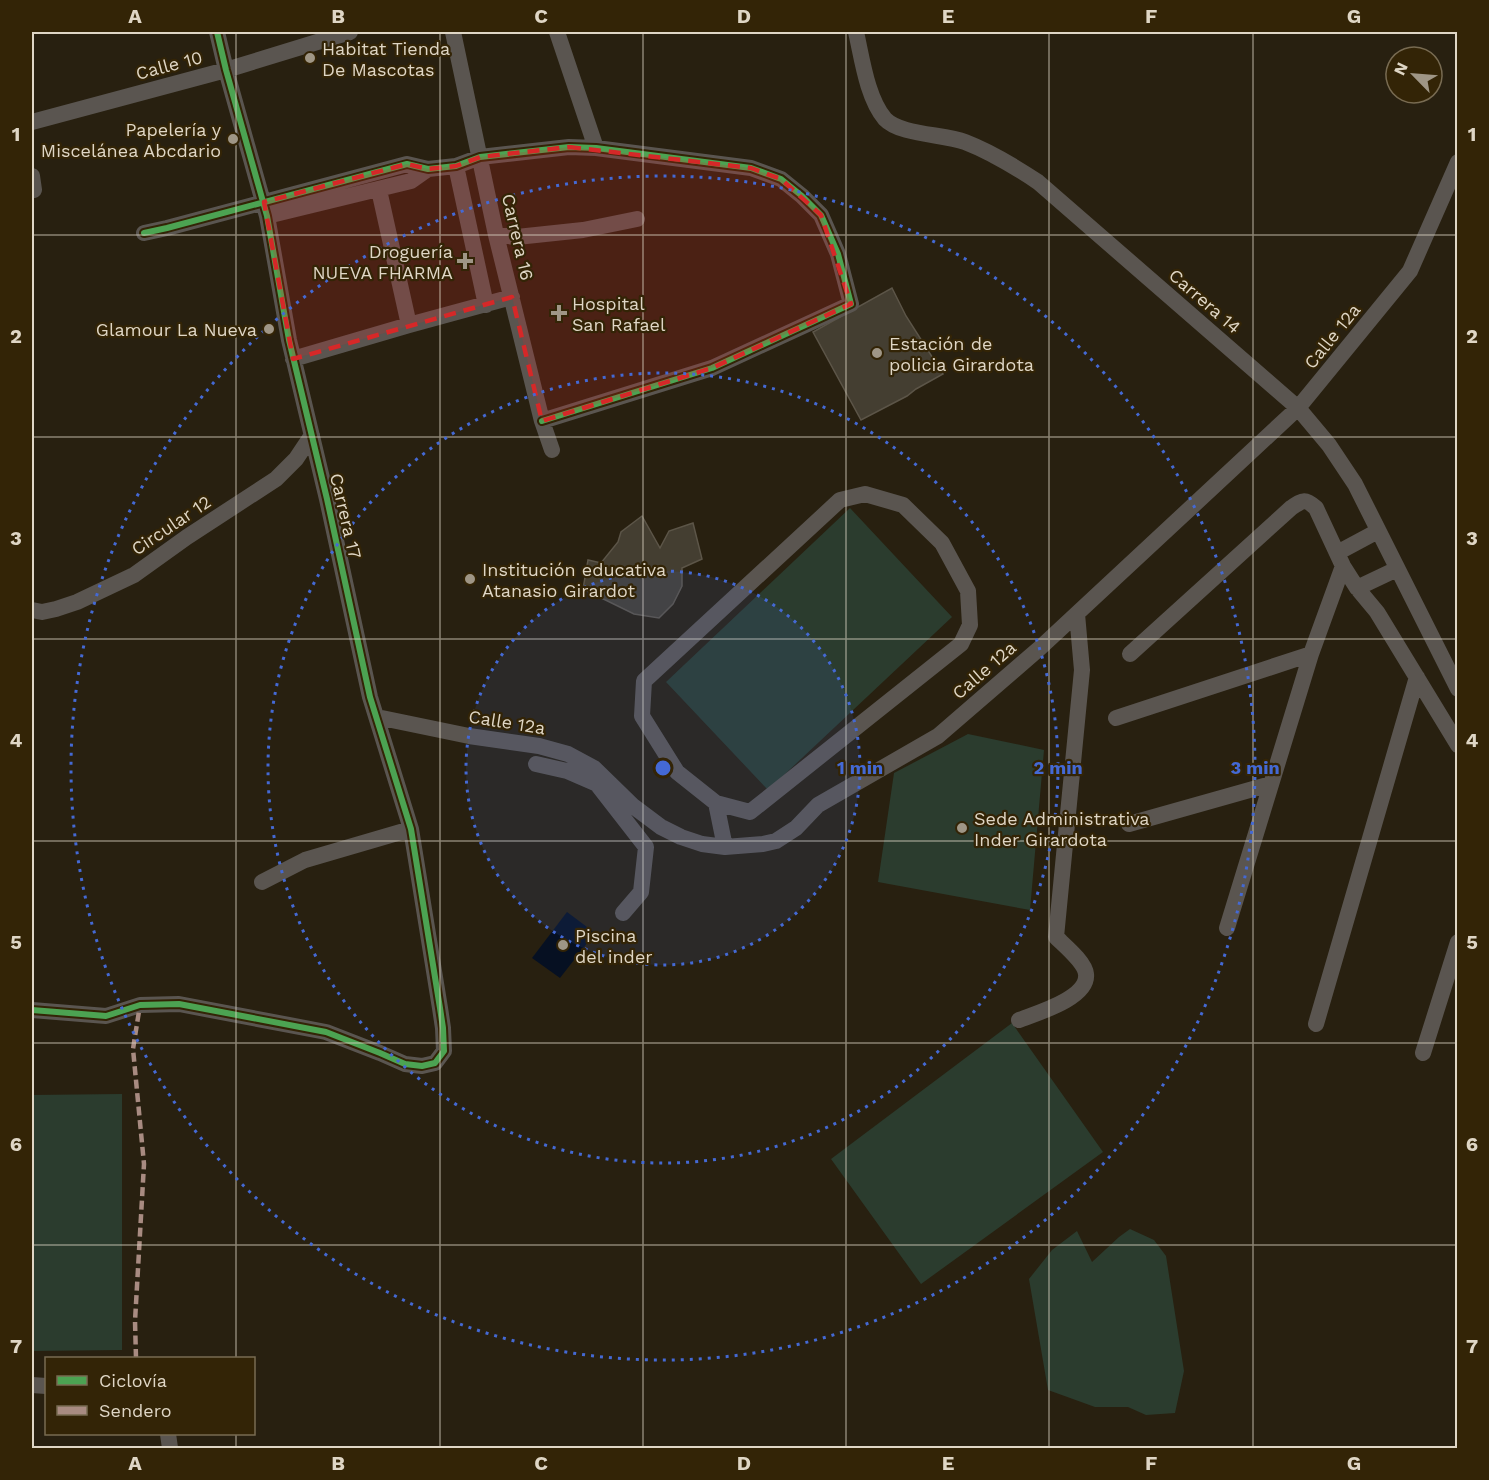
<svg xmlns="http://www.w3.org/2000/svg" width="1489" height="1480" viewBox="0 0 1489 1480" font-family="'Work Sans',sans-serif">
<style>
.green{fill:#2b3c2e}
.water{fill:#061022}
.building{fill:#443e31;stroke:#5c5548;stroke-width:1.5}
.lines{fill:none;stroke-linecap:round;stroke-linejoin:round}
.minor{stroke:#5a5550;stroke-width:16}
.quiet{stroke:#a88b81;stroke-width:4.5;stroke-dasharray:9 4.5;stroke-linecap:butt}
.cycleway-casing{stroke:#332406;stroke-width:10}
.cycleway{stroke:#4ca352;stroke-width:6}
.marked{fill:#d62828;fill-opacity:0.2;stroke:#d62828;stroke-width:4.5;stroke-dasharray:12 8;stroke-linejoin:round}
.grid{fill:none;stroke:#dfd6c5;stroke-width:1.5;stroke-opacity:0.55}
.ring{fill:none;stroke:#4469d4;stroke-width:3;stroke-dasharray:3 6}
.poi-dot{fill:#9f9686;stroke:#332406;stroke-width:2}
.labels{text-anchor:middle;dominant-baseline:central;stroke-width:4.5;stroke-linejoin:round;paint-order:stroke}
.poi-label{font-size:18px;fill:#dfd6c5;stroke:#332406;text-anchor:start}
.street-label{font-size:18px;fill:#dfd6c5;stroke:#332406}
.centre{fill:#4469d4;stroke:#332406;stroke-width:3}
.ring-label{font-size:18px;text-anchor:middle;font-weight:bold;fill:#4469d4;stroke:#332406;stroke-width:4.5;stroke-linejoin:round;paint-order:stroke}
.neatline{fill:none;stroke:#dfd6c5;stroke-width:2}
.grid-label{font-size:20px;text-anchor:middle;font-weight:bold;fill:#dfd6c5}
</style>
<rect width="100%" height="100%" fill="#282010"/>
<path class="green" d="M850,508L952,617L768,790L666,682Z
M968,734L1044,750L1030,910L878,882L894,773Z
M1012,1023L1103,1152L921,1284L831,1159Z
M122,1094V1350L32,1351V1095Z
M1130,1229L1154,1240L1166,1256L1184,1371L1175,1413L1146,1415L1128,1407H1095L1048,1390L1029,1279L1052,1250L1077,1231L1092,1262L1119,1237Z"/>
<path class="water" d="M567,912L595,933L560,978L532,958Z"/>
<path class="building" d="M892,288L906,316L943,374L916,389L907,396L861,420L813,332Z
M642,516L660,548L669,531L693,523L702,559L682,568V586L673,604L659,618L634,614L583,589L588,560L601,563L618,542L621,532Z"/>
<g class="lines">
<path class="minor" d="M453,32L496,235L542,421L552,450
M557,32L596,148
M856,32C862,58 867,98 885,119C900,135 944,134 965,142C991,152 1014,166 1038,182L1298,408L1329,445L1355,484L1458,689
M32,122L226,70L350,32
M456,166L486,305
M32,176L34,190
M379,190L409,325
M267,216L411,181L428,169
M144,233L167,228L407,164L428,169L456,166L480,157L569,147L596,148L751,168L781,179L802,196L821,215L838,254L851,304L712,368L542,421
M496,235L517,237L583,230L637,219
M293,359L409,325L512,297
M1337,553L1378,531
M1357,588L1397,569
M32,610L42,612L56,609L77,602L134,575L187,537L276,479L296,459L312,435
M1130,654L1291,508C1303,500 1305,498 1316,508L1343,566L1357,588L1377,612L1458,745
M377,717L469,736L539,746L568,754L594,768L633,806L661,827L681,837L702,844L725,847L763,844L776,841L796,828L818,805L938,736L1041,647L1298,408L1410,271L1458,162
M1116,718L1311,654
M536,764L567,771L597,784L646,847L641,892L623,913
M716,803L750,812L961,644L970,625L968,591L942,543L903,505L865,494L840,500L644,681L642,716L677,772L716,803L725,847
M1129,824L1271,784
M262,882L305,860L411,829
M1227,928L1311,654L1343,566
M32,1010L106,1016L140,1005L179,1004L326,1032L380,1053L405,1064L422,1066L435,1063L444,1051L443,1028L440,1008L411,829L370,697L327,499L289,340L267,216L226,70L217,32
M1019,1020C1037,1013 1089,998 1086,974C1085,962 1064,945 1056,937L1082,670L1077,614
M1316,1024L1417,677
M1423,1053L1458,942
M32,1385L46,1386
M168,1434L170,1448"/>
<path class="quiet" d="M136,1358L135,1321L144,1164L133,1049L140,1005"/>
<g class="cycleway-casing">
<path id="cycleway" d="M144,233L167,228L407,164L428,169L456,166L480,157L569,147L596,148L751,168L781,179L802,196L821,215L838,254L851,304L712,368L542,421
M32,1010L106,1016L140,1005L179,1004L326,1032L380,1053L405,1064L422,1066L435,1063L444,1051L443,1028L440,1008L411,829L370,697L327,499L289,340L267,216L226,70L217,32"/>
</g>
<use href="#cycleway" class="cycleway"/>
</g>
<path class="marked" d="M569,147L751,168L781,179L821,215L851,304L712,368L542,421L512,297L293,359L264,202L407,164L428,169L456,166L480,157Z"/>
<path class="grid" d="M236,32V1358M440,32V1448M643,32V1448M846,32V1448M1049,32V1448M1253,32V1448M32,235H1458M32,437H1458M32,639H1458M32,841H1458M32,1043H1458M32,1245H1458M236,1434V1448"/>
<circle cx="663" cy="768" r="197" fill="#4469d4" fill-opacity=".12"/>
<g class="ring">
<circle cx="663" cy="768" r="197"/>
<circle cx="663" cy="768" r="395"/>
<circle cx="663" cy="768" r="592"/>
</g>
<g class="poi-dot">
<circle cx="310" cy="58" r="6"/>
<circle cx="233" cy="139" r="6"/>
<path d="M462 252h6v6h6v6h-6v6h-6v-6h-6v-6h6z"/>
<path d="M556 304h6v6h6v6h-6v6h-6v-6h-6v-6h6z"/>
<circle cx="269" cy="329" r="6"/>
<circle cx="877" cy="353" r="6"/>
<circle cx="470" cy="579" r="6"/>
<circle cx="962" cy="828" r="6"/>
<circle cx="563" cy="945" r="6"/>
</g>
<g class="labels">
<g class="poi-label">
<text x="322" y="48">Habitat Tienda<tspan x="322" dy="21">De Mascotas</tspan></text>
<text x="221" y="129" text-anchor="end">Papelería y<tspan x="221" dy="21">Miscelánea Abcdario</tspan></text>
<text x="453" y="251" text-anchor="end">Droguería<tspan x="453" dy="21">NUEVA FHARMA</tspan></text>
<text x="572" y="303">Hospital<tspan x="572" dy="21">San Rafael</tspan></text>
<text x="257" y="329" text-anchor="end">Glamour La Nueva</text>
<text x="889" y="343">Estación de<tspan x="889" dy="21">policia Girardota</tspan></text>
<text x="482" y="569">Institución educativa<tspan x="482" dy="21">Atanasio Girardot</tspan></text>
<text x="974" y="818">Sede Administrativa<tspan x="974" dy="21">Inder Girardota</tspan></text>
<text x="575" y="935">Piscina<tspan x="575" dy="21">del inder</tspan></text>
</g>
<g class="street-label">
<text transform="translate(169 65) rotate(-15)">Calle 10</text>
<text transform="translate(518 237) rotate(77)">Carrera 16</text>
<text transform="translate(1205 301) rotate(41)">Carrera 14</text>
<text transform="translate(1332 336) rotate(-51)">Calle 12a</text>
<text transform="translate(346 516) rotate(77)">Carrera 17</text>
<text transform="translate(171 525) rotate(-34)">Circular 12</text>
<text transform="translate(984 670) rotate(-41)">Calle 12a</text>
<text transform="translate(507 722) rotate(9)">Calle 12a</text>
</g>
</g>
<circle cx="663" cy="768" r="9" class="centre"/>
<g class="ring-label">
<text x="860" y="774">1 min</text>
<text x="1058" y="774">2 min</text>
<text x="1255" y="774">3 min</text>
</g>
<rect width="1489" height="1480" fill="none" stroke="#332406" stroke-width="66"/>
<rect x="45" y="1357" width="210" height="78" fill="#332406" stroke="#786b52" stroke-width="1.5"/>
<rect x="57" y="1376" width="30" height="9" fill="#4ca352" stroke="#786b52" stroke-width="1.5"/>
<text x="99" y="1387" font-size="18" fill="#dfd6c5">Ciclovía</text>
<rect x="57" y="1406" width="30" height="9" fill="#a88b81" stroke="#786b52" stroke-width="1.5"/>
<text x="99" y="1417" font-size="18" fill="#dfd6c5">Sendero</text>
<g transform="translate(1414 75) rotate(295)"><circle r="28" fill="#332406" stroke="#786b52" stroke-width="1.5"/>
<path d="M0-4.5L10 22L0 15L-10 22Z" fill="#9f9686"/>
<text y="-9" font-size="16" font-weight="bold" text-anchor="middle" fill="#dfd6c5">N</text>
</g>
<rect x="33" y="33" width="1423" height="1414" class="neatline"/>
<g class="grid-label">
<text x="135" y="23">A</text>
<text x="338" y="23">B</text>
<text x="541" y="23">C</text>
<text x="744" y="23">D</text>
<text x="948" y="23">E</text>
<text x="1151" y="23">F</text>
<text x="1354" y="23">G</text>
<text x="16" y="141">1</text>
<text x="1472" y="141">1</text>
<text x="16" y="343">2</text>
<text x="1472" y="343">2</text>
<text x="16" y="545">3</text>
<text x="1472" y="545">3</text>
<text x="16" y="747">4</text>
<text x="1472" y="747">4</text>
<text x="16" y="949">5</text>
<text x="1472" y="949">5</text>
<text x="16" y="1151">6</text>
<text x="1472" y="1151">6</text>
<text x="16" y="1353">7</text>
<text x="1472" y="1353">7</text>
<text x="135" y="1470">A</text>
<text x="338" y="1470">B</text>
<text x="541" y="1470">C</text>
<text x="744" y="1470">D</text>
<text x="948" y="1470">E</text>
<text x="1151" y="1470">F</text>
<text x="1354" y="1470">G</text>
</g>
</svg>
